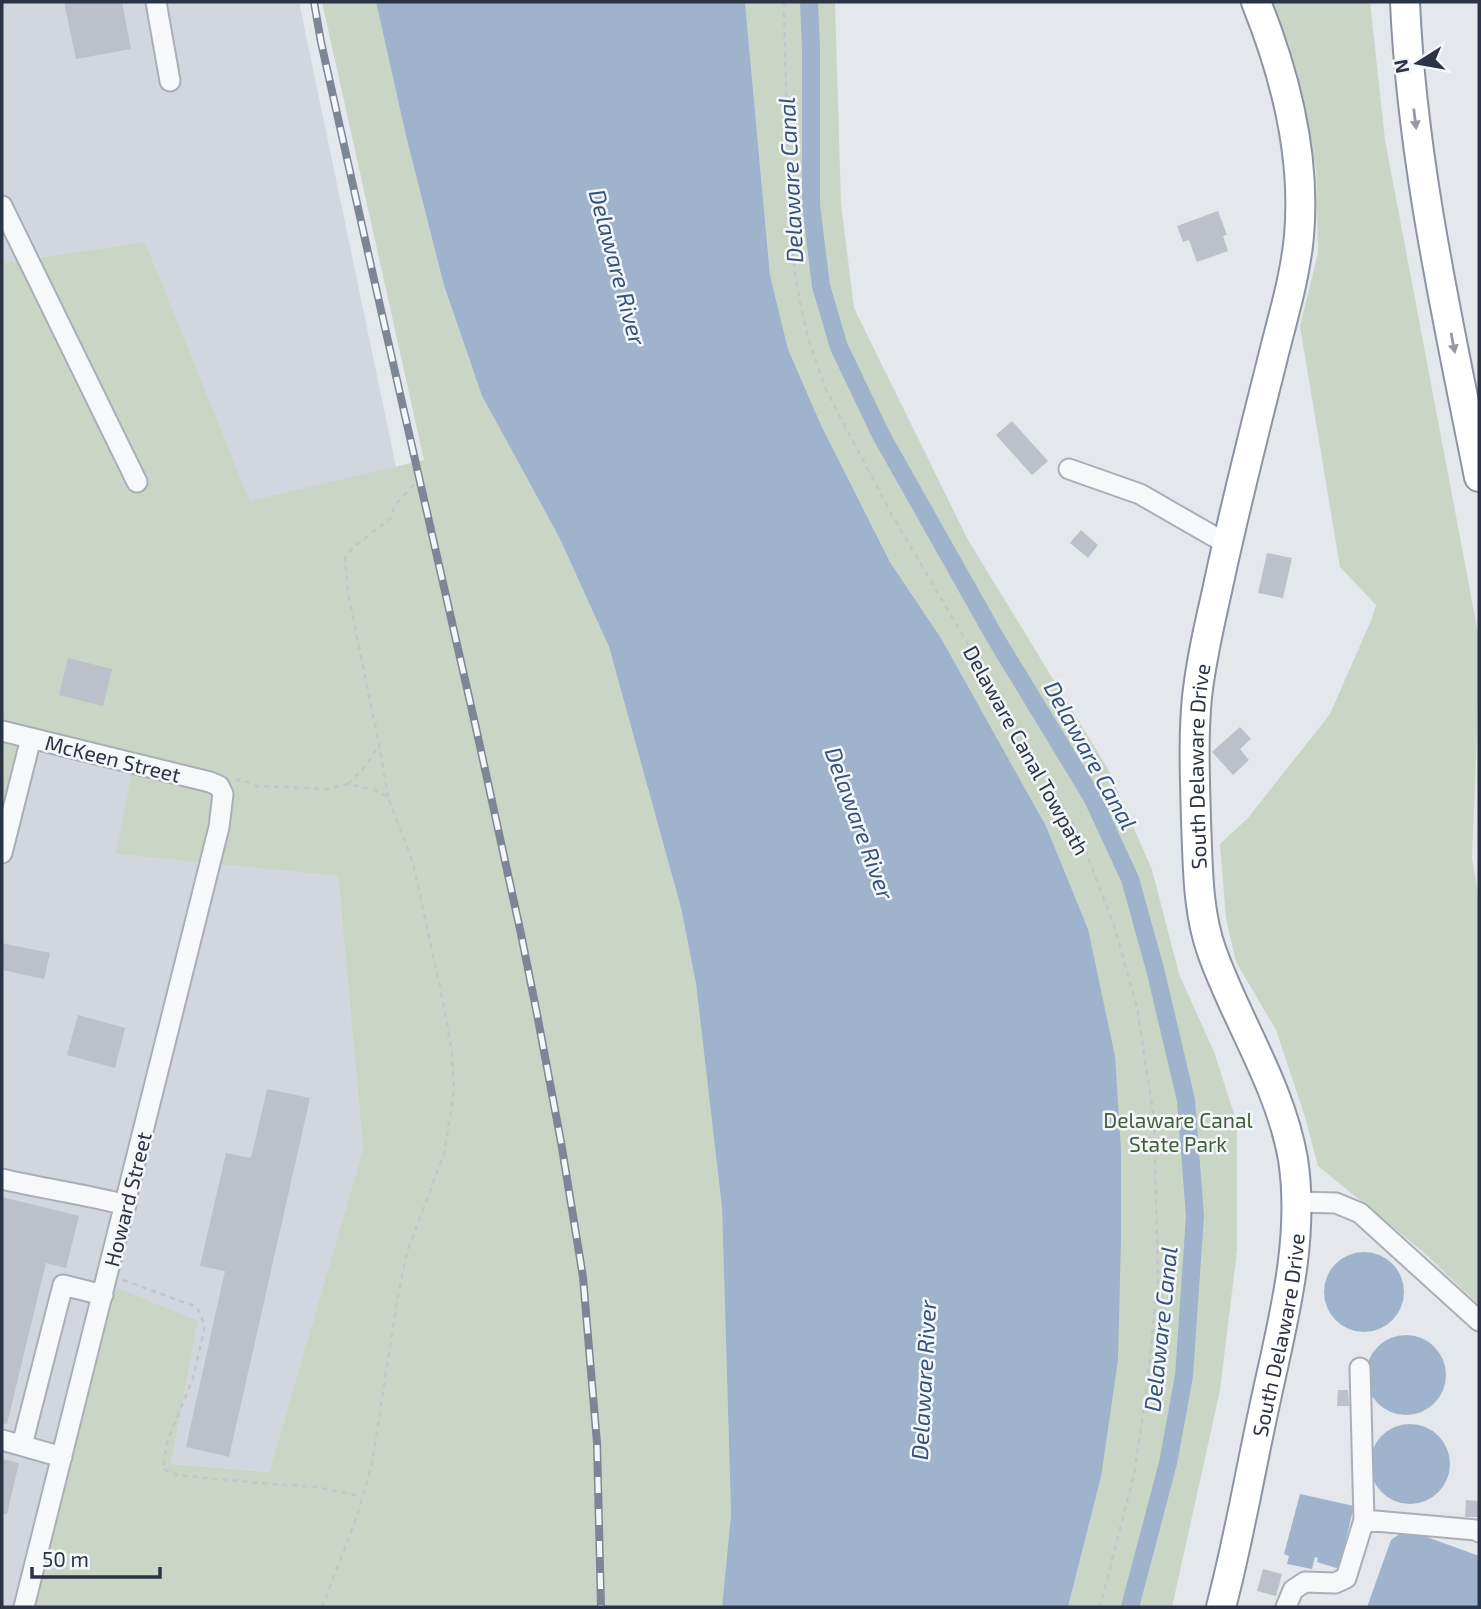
<svg xmlns="http://www.w3.org/2000/svg" width="1481" height="1609" viewBox="0 0 1481 1609" font-family="'Exo 2',sans-serif">
<style>
.built{fill:#d2d6de}
.green{fill:#c9d6c5}
.water{fill:#9fb4cc}
.lines{fill:none;stroke-linecap:round;stroke-linejoin:round}
.canal{stroke:#9fb4cc;stroke-width:18}
.building{fill:#bbc0ca}
.minor-casing{stroke:#a9aeb7;stroke-width:23}
.highway-casing{stroke:#8b94a3;stroke-width:32}
.path{stroke:#c2c5cb;stroke-width:2.5;stroke-dasharray:5 5;stroke-linecap:butt}
.minor{stroke:#f7f8fa;stroke-width:19}
.highway{stroke:#fff;stroke-width:28}
.rail-casing{stroke:#7d8696;stroke-width:8}
.rail{stroke:#f4f6f9;stroke-width:5;stroke-dasharray:16;stroke-linecap:butt}
.oneway{fill:#959aa2}
.labels{text-anchor:middle;dominant-baseline:central;stroke-width:5;stroke-linejoin:round;paint-order:stroke}
.street-label{font-size:21px;fill:#2b3445;stroke:#f4f6f9}
.park-label{font-size:21px;fill:#3f6138;stroke:#f4f6f9}
.water-label{font-size:23px;font-style:italic;fill:#34527a;stroke:#f4f6f9}
</style>
<rect width="100%" height="100%" fill="#e4e7ec"/>
<path class="built" d="M2,2H299L396,467L250,502L145,242L2,263Z
M26,740L133,766L117,854L338,876L363,1149L269,1472L171,1464L198,1321L26,1607H2V824Z"/>
<path class="green" d="M322,2H376L406,136L444,287L482,396L559,537L609,647L681,908L696,984L722,1208L731,1514L722,1607H26L105,1283L198,1321L171,1464L269,1472L363,1149L338,876L116,854L133,766L26,740L2,824V263L145,242L250,501L424,460Z
M745,2H835L841,204L854,308L968,540L1108,769L1152,870L1179,974L1214,1052L1237,1123V1251L1220,1390L1172,1607H1068L1101,1477L1088,929L1046,826L941,638L890,562L821,425L788,349L770,275Z
M1266,2H1370L1385,140L1479,638V682L1472,859L1479,899V1305L1421,1250L1318,1166L1305,1117L1276,1030L1236,962L1226,919L1220,844L1248,818L1330,714L1370,623L1376,605L1340,567L1300,326L1318,253L1316,169L1289,44Z"/>
<path class="water" d="M376,2H745L770,275L788,349L821,425L890,562L941,638L1046,826L1088,929L1115,1056L1121,1151V1238L1118,1360L1101,1477L1068,1607H722L731,1514L722,1208L696,984L681,908L609,647L559,537L482,396L444,286L406,136Z
M1324 1292a40 40 0 1 1 80 0a40 40 0 1 1-80 0Z
M1366 1375a40 40 0 1 1 80 0a40 40 0 1 1-80 0Z
M1370 1464a40 40 0 1 1 80 0a40 40 0 1 1-80 0Z
M1300,1494L1354,1506L1339,1569L1317,1562L1318,1558L1315,1557L1312,1569L1287,1564L1289,1556L1284,1554Z
M1401,1533H1416L1479,1556V1607H1367L1391,1540Z"/>
<g class="lines">
<path class="canal" d="M809,2L811,48V205L821,286L839,347L881,435L996,639L1092,797L1130,879L1155,969L1186,1100L1195,1216L1184,1376L1168,1463L1130,1607"/>
</g>
<path class="building" d="M64,2H122L131,49L76,59Z
M1218,211L1227,235L1223,236L1228,251L1197,262L1189,240L1183,242L1177,226Z
M1012,421L1048,461L1032,475L996,435Z
M1081,530L1098,545L1088,558L1070,543Z
M1267,553L1292,558L1283,598L1258,593Z
M68,658L112,669L103,706L59,695Z
M1240,727L1251,739L1240,749L1249,760L1233,775L1212,752Z
M2,943L50,953L44,979L2,970Z
M78,1015L125,1028L115,1068L67,1055Z
M267,1089L310,1098L229,1457L186,1447L225,1271L200,1266L226,1153L251,1158Z
M2,1197L79,1216L66,1268L46,1263L7,1424L2,1423Z
M1338,1390H1348L1349,1406H1337Z
M2,1459L19,1463L7,1514L2,1513Z
M1466,1500L1479,1501V1517H1465Z
M1263,1569L1282,1574L1276,1596L1257,1591Z"/>
<g class="lines">
<g class="minor-casing">
<path id="minor" d="M156,2L170,81
M2,206L137,482
M1069,469L1140,494L1227,544
M2,731L210,782L219,786L223,794L219,827L24,1607
M2,853L31,738
M2,1179C43,1189 85,1194 126,1205
M1296,1202L1336,1203L1360,1213L1479,1321
M1360,1368L1364,1520
M2,1440L62,1457
M22,1445L63,1285L103,1295
M1286,1607L1293,1590L1305,1582L1335,1583L1346,1578L1364,1520L1476,1530L1479,1532"/>
</g>
<g class="highway-casing">
<g id="highway">
<path d="M1405,2C1412,162 1448,320 1479,477"/>
<path id="s1" d="M1221,1607C1238,1543 1249,1478 1263,1413C1280,1331 1306,1244 1293,1159C1280,1085 1237,1022 1212,952C1197,910 1198,865 1196,821C1195,779 1193,738 1197,697C1201,661 1209,626 1217,591C1233,515 1252,440 1271,365C1281,323 1295,280 1299,236C1306,157 1285,74 1256,2"/>
</g>
</g>
<path class="path" d="M784,2L789,218L796,281L802,312L809,341L826,390L892,515L1049,782L1080,837L1114,925L1137,1007L1154,1119L1158,1279L1145,1401L1134,1474L1100,1607
M236,781L239,779L257,786L327,789L348,784L372,789L388,797L413,863L443,1001L452,1052L454,1091L444,1154L407,1252L397,1301L372,1464L356,1519L322,1607
M348,784L368,763L379,744
M388,797L379,744L348,593L345,559L352,548L390,519L396,504L419,479
M123,1280L197,1307L205,1326L193,1378L167,1442L163,1469L178,1475L270,1484L315,1487L362,1496"/>
<use href="#minor" class="minor"/>
<use href="#highway" class="highway"/>
<g class="rail-casing">
<path id="rail" d="M314,2L321,42L371,266L476,728L521,934L537,1014L561,1142L583,1277L597,1443L601,1607"/>
</g>
<use href="#rail" class="rail"/>
</g>
<defs><path id="oneway-solid" d="M-6-.8H1V-3.2L6.5 0L1 3.2V.8H-6Z" transform="scale(1.75)"/></defs>
<g class="oneway">
<use href="#oneway-solid" transform="translate(1415 119) rotate(83)"/>
<use href="#oneway-solid" transform="translate(1453 343) rotate(79)"/>
</g>
<g class="labels">
<g class="street-label">
<text transform="translate(1027 750) rotate(61)">Delaware Canal Towpath</text>
<text transform="translate(113 758) rotate(14)">McKeen Street</text>
<text stroke="none"><textPath href="#s1" startOffset="866">South Delaware Drive</textPath></text>
<text transform="translate(127 1199) rotate(-76)">Howard Street</text>
<text stroke="none"><textPath href="#s1" startOffset="278">South Delaware Drive</textPath></text>
</g>
<g class="park-label">
<text x="1178" y="1119">Delaware Canal<tspan x="1178" dy="24">State Park</tspan></text>
</g>
<g class="water-label">
<text transform="translate(790 180) rotate(-93)">Delaware Canal</text>
<text transform="translate(618 267) rotate(75)">Delaware River</text>
<text transform="translate(1091 755) rotate(61)">Delaware Canal</text>
<text transform="translate(860 823) rotate(70)">Delaware River</text>
<text transform="translate(1160 1329) rotate(-84)">Delaware Canal</text>
<text transform="translate(923 1380) rotate(-87)">Delaware River</text>
</g>
</g>
<rect width="1481" height="1609" fill="none" stroke="#2b3445" stroke-width="7"/>
<g transform="translate(1418 63) rotate(259)" stroke="#f4f6f9" stroke-width="5" paint-order="stroke">
<path d="M0-5L12 26L0 18L-12 26Z" fill="#2b3445"/>
<text y="-10" font-size="19" font-weight="bold" text-anchor="middle" fill="#2b3445">N</text>
</g>
<path d="M32 1567v10h128v-10" fill="none" stroke="#2b3445" stroke-width="3.5"/>
<text x="42" y="1567" font-size="21" fill="#2b3445" stroke="#f4f6f9" stroke-width="5" paint-order="stroke">50 m</text>
</svg>
